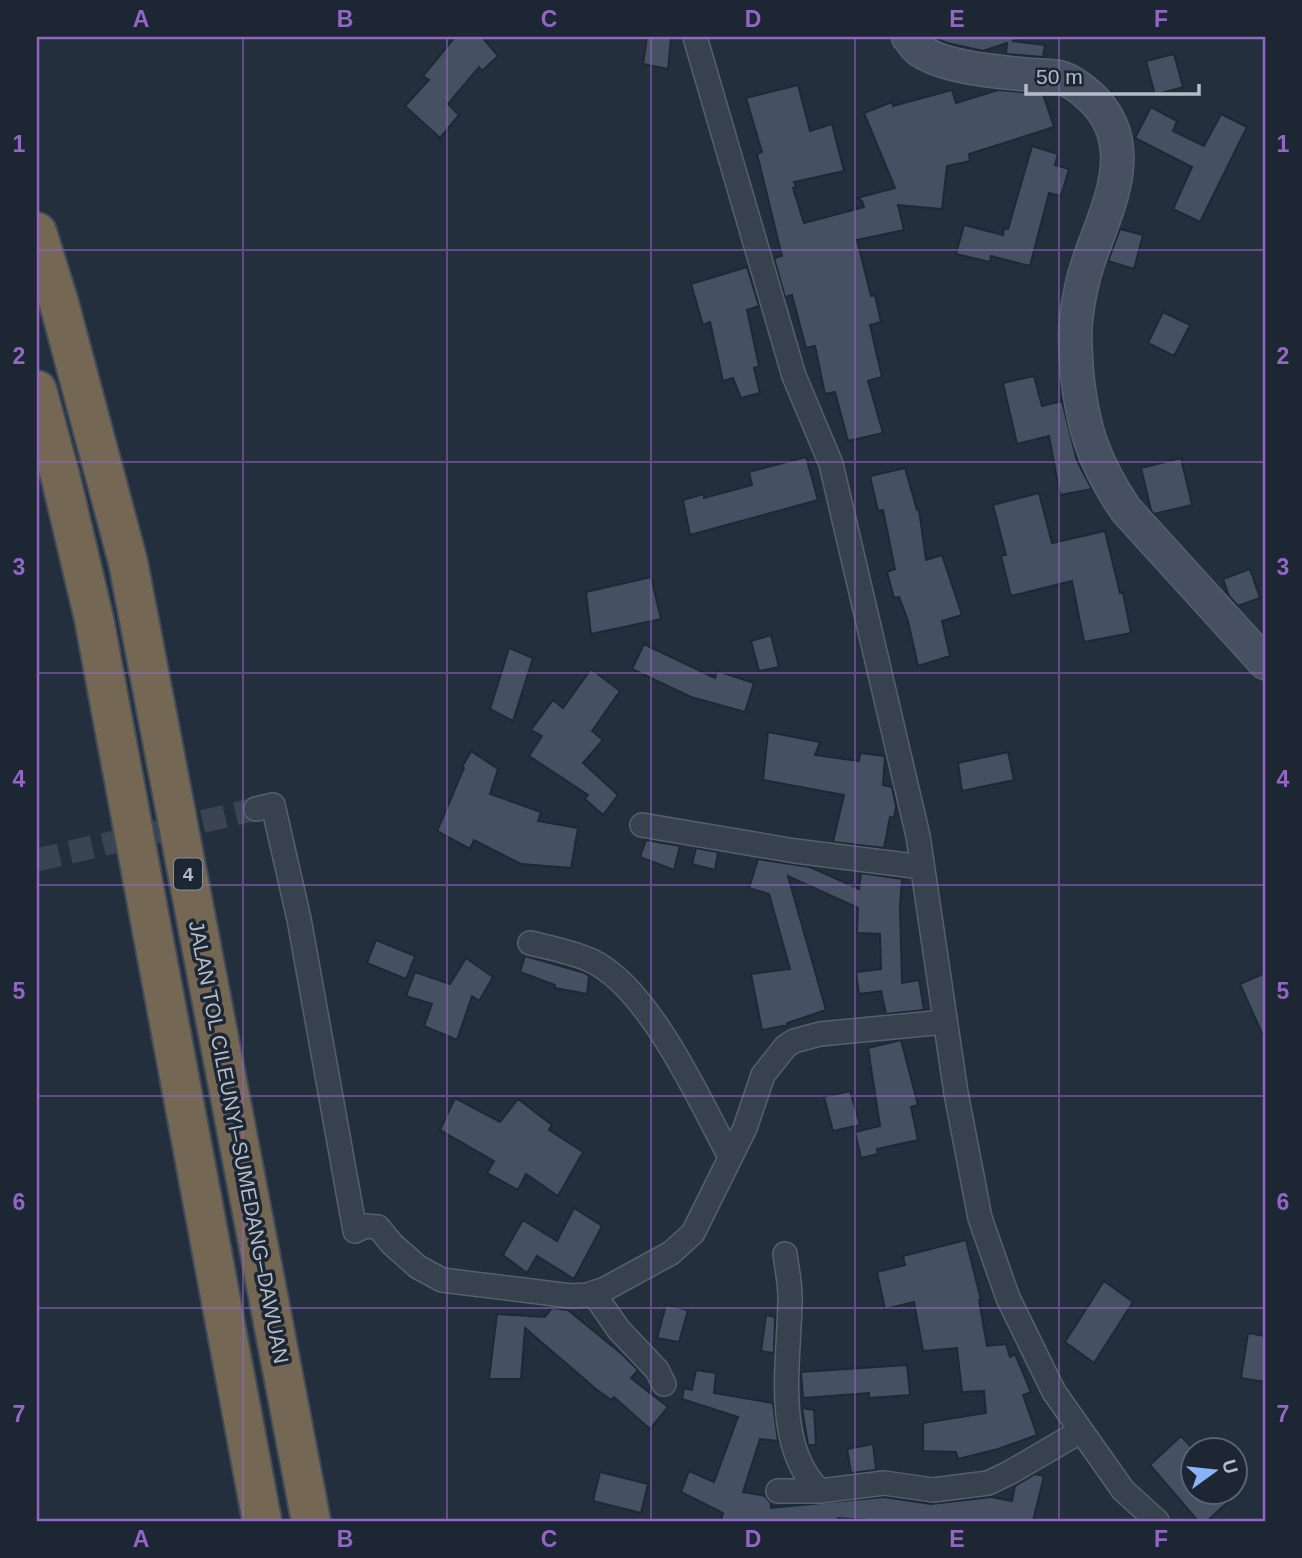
<svg xmlns="http://www.w3.org/2000/svg" width="1302" height="1558" viewBox="0 0 1302 1558" font-family="Arial,sans-serif">
<style>
.building{fill:#455162;stroke:#1f2835;stroke-width:2}
.lines{fill:none;stroke-linecap:round;stroke-linejoin:round}
.street-tunnel{stroke:#3a4453;stroke-width:23;stroke-dasharray:23 11;stroke-linecap:butt}
.street-casing{stroke:#565f6c;stroke-width:26}
.secondary-casing{stroke:#565f6c;stroke-width:35}
.highway-casing{stroke:#434c59;stroke-width:42}
.street{stroke:#38414e;stroke-width:23}
.secondary{stroke:#465061;stroke-width:32}
.highway{stroke:#746855;stroke-width:38}
.grid{fill:none;stroke:#9266c3;stroke-width:2;stroke-opacity:0.55}
.labels{text-anchor:middle;dominant-baseline:central;stroke-width:7;stroke-linejoin:round;paint-order:stroke}
.shield{fill:#1d2633;stroke:#878f9c;stroke-width:2}
.shield-label{font-size:19px;font-weight:bold;fill:#b4bcc9}
.street-label{font-size:21px;fill:#b4bcc9;stroke:#1d2633}
.neatline{fill:none;stroke:#9266c3;stroke-width:2.5}
.grid-label{font-size:23px;text-anchor:middle;font-weight:bold;fill:#9266c3}
</style>
<rect width="100%" height="100%" fill="#242f3e"/>
<path class="building" d="M455,37H482L498,56L482,71L479,67L448,104L459,115L440,138L405,106L429,80L423,76Z
M647,37H671L668,69L643,64Z
M933,37H1015L1016,40L1012,41L1045,45L1043,57L1006,54L1007,43L983,51L947,43Z
M1174,54L1183,87L1155,95L1146,61Z
M798,85L810,131L832,124L844,171L794,182L796,187L793,188L804,223L864,207L862,201L857,198L895,188L864,113L892,102L893,106L952,90L956,103L998,90L1043,94L1054,127L969,154L970,161L947,166L942,209L898,205L904,230L857,240L871,296L875,295L881,322L870,325L882,377L868,381L883,433L848,441L835,392L825,394L815,346L806,348L792,295L785,297L774,258L782,256L757,154L762,152L746,98Z
M1151,107L1177,121L1173,131L1204,146L1221,114L1247,127L1200,222L1173,209L1192,167L1135,138Z
M1032,146L1058,154L1055,165L1069,169L1061,196L1049,193L1030,266L991,256L990,262L956,254L964,225L1003,235L1004,228L1008,229Z
M1120,229L1143,235L1134,269L1108,261Z
M747,267L759,306L747,310L759,366L754,368L760,393L741,398L733,378L723,381L710,322L703,325L691,284Z
M1163,312L1190,325L1174,356L1148,343Z
M1034,376L1042,406L1062,401L1077,461L1092,489L1060,495L1049,436L1017,444L1003,383Z
M806,457L818,500L690,535L683,500L704,494V498L752,485L749,472Z
M1181,458L1192,505L1154,514L1151,510L1141,468Z
M905,468L917,510L919,509L926,560L942,555L962,615L942,621L950,656L918,666L908,621L899,597L894,598L887,572L895,569L883,510L878,511L870,476Z
M1039,493L1052,543L1105,531L1120,593H1123L1131,633L1084,642L1072,581L1011,596L1001,556L1006,555L993,505Z
M1250,569L1260,598L1238,606L1229,596L1223,579Z
M651,577L661,619L591,634L586,592Z
M771,635L779,667L759,671L751,641Z
M644,644L715,678L717,671L754,683L745,712L691,697L632,669Z
M509,648L533,658L513,721L490,709Z
M591,669L620,691L592,731L603,740L583,763L618,795L603,815L585,799L588,795L529,756L542,736L531,730L553,700L563,708Z
M768,732L820,742L815,755L859,761L860,753L885,756L883,785L892,787L896,806L894,818L890,817L884,848L833,842L844,795L763,780Z
M471,751L498,769L490,794L541,812L538,821L578,828L571,868L521,864L474,840L470,849L437,831L464,768L462,767Z
M1008,752L1014,780L962,791L958,763Z
M646,840L680,846L674,870L640,857Z
M696,848L718,852L715,870L692,864Z
M758,859L810,867L859,889L861,873L902,879L900,907L902,983L919,980L924,1010L886,1014L881,991L859,994L856,972L881,969L880,934L857,933L858,908L788,876L826,1010L787,1023L788,1025L762,1030L751,974L790,969L769,894L749,888Z
M376,940L415,956L406,979L367,963Z
M525,956L585,973L589,976L587,994L555,988V985L520,972Z
M466,958L493,977L479,1001L472,996L457,1040L424,1026L432,1004L406,996L415,972L450,984Z
M1265,973V1040L1240,984Z
M901,1040L918,1105L911,1107L918,1140L877,1149L878,1154L861,1158L855,1132L880,1126L868,1048Z
M850,1091L860,1125L833,1131L824,1097Z
M455,1098L500,1122L518,1099L552,1125L549,1130L583,1152L558,1196L526,1174L518,1190L487,1173L494,1161L440,1130Z
M574,1208L602,1226L574,1279L537,1256L527,1273L503,1255L523,1220L557,1241Z
M966,1240L981,1300H979L987,1346L1006,1344L1010,1357L1015,1354L1031,1392L1023,1395L1037,1435L998,1449L958,1459L956,1452L923,1451V1423L986,1413L984,1391L962,1392L957,1348L923,1351L914,1302L885,1309L877,1272L905,1265L903,1256Z
M1104,1281L1133,1302L1094,1363L1065,1342Z
M666,1305L688,1310L679,1342L657,1338Z
M552,1308L568,1310L623,1355L638,1370L631,1378L668,1407L650,1429L614,1397L611,1400L596,1389L525,1328L521,1379H489L497,1314L545,1317Z
M766,1315L775,1317L774,1353L761,1351Z
M1248,1333L1265,1336V1382L1241,1378Z
M907,1365L910,1395L869,1398V1393L803,1398L801,1372Z
M696,1370L716,1373L714,1393L773,1403L778,1441L760,1439L743,1492L765,1496L771,1503V1508L884,1497L931,1504L991,1497L1012,1501L1015,1486L1035,1474L1044,1476L1033,1521H882L838,1518V1521H721L723,1513L681,1492L689,1471L714,1482L738,1417L682,1399L684,1388L692,1390Z
M802,1408L814,1410L816,1445H808Z
M1181,1436L1194,1450V1492H1239L1207,1521H1198L1150,1465Z
M873,1444L876,1470L851,1473L847,1449Z
M600,1472L648,1484L641,1513L593,1501Z"/>
<g class="lines">
<path class="street-tunnel" d="M37,860L256,809"/>
<g class="street-casing">
<path id="street" d="M695,37L794,376L831,464L918,836L956,1093L980,1218L1008,1298L1054,1392L1123,1490L1157,1521
M256,809L273,805L299,919L355,1231L365,1226L378,1227L392,1244L418,1267L442,1280L571,1296L587,1295L605,1289L671,1253L693,1233L745,1128L763,1075L786,1046L794,1041L820,1034L945,1022
M642,825L795,851L922,867
M530,943C551,948 573,952 592,961C650,989 700,1101 730,1157
M785,1254C787,1270 791,1287 790,1303C789,1361 773,1447 820,1491
M594,1294L619,1330L657,1370L664,1384
M778,1491H820L884,1483L933,1490L988,1483L1011,1472L1081,1431"/>
</g>
<g class="secondary-casing">
<path id="secondary" d="M908,37C911,40 914,46 918,49C942,68 1001,72 1031,75C1041,76 1053,75 1062,78C1075,82 1092,97 1100,107C1138,155 1104,214 1088,263C1082,281 1078,302 1076,320C1074,338 1076,355 1077,373C1083,429 1094,463 1126,510L1265,663"/>
</g>
<g class="highway-casing">
<path id="highway" d="M37,232L59,303L128,562L311,1521
M37,390L61,479L94,619L262,1521"/>
</g>
<use href="#street" class="street"/>
<use href="#secondary" class="secondary"/>
<use href="#highway" class="highway"/>
</g>
<path class="grid" d="M243,37V1521M447,37V1521M651,37V1521M855,37V1521M1059,37V1521M37,250H1265M37,462H1265M37,673H1265M37,885H1265M37,1096H1265M37,1308H1265"/>
<g class="labels">
<rect class="shield" x="174" y="858.5" width="28" height="31" rx="5"/>
<g class="shield-label">
<text x="188" y="874">4</text>
</g>
<g class="street-label">
<text transform="translate(239 1142) rotate(79)">JALAN TOL CILEUNYI–SUMEDANG–DAWUAN</text>
</g>
</g>
<rect width="1302" height="1558" fill="none" stroke="#1d2633" stroke-width="77"/>
<g transform="translate(1214 1471) rotate(75)"><circle r="33" fill="#1d2633" stroke="#59626f" stroke-width="2"/>
<path d="M0-5L12 26L0 18L-12 26Z" fill="#8ab4f8"/>
<text y="-10" font-size="19" font-weight="bold" text-anchor="middle" fill="#b4bcc9">U</text>
</g>
<path d="M1026 84v10h173v-10" fill="none" stroke="#b4bcc9" stroke-width="3.5"/>
<text x="1036" y="84" font-size="21" fill="#b4bcc9" stroke="#1d2633" stroke-width="5" paint-order="stroke">50 m</text>
<rect x="38" y="38" width="1226" height="1482" class="neatline"/>
<g class="grid-label">
<text x="141" y="27">A</text>
<text x="345" y="27">B</text>
<text x="549" y="27">C</text>
<text x="753" y="27">D</text>
<text x="957" y="27">E</text>
<text x="1161" y="27">F</text>
<text x="19" y="152">1</text>
<text x="1283" y="152">1</text>
<text x="19" y="364">2</text>
<text x="1283" y="364">2</text>
<text x="19" y="575">3</text>
<text x="1283" y="575">3</text>
<text x="19" y="787">4</text>
<text x="1283" y="787">4</text>
<text x="19" y="999">5</text>
<text x="1283" y="999">5</text>
<text x="19" y="1210">6</text>
<text x="1283" y="1210">6</text>
<text x="19" y="1422">7</text>
<text x="1283" y="1422">7</text>
<text x="141" y="1547">A</text>
<text x="345" y="1547">B</text>
<text x="549" y="1547">C</text>
<text x="753" y="1547">D</text>
<text x="957" y="1547">E</text>
<text x="1161" y="1547">F</text>
</g>
</svg>
